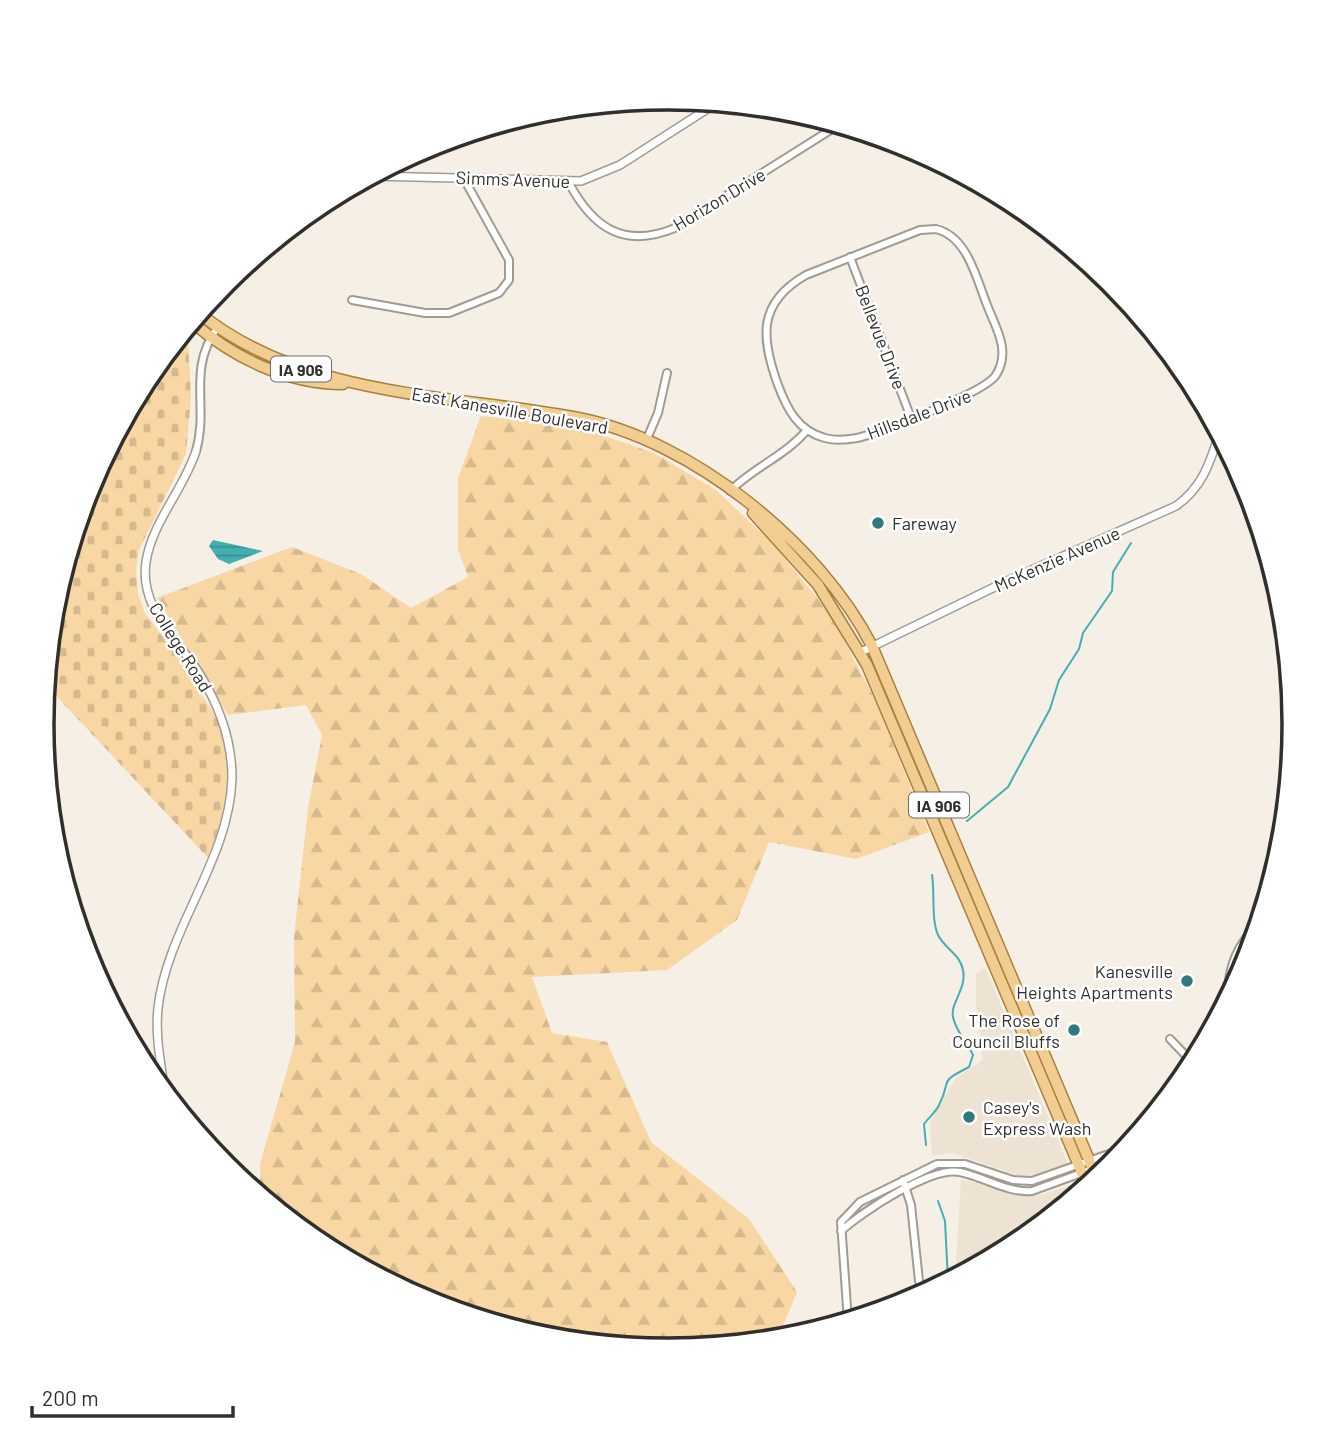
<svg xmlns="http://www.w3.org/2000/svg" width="1337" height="1448" viewBox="0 0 1337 1448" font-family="Barlow,sans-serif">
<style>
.built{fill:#eee3d3}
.forest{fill:url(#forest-firs)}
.cemetery{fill:url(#cemetery-stones)}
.water{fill:url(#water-rules)}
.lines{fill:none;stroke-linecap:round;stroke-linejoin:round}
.stream{stroke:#42afb2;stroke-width:2}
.minor-casing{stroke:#a19b92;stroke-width:10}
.tertiary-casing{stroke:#a19b92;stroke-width:10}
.primary-casing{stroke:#a9803e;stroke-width:13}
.minor{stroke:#fff;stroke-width:6}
.tertiary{stroke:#fff;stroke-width:7}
.primary{stroke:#f2cd91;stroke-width:10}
.poi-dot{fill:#307a7c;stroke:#fff;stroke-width:2.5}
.labels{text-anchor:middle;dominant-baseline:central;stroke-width:5;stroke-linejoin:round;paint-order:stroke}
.shield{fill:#fff;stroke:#6f6d6b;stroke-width:2}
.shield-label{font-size:16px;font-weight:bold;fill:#312f2b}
.street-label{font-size:18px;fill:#312f2b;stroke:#fff}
.poi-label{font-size:18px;fill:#312f2b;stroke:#fff;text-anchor:start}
.rim{fill:none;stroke:#312f2b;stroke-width:3.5}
</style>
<defs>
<pattern id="forest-firs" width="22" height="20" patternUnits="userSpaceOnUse" patternTransform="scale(1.75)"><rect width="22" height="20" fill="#f9d7a4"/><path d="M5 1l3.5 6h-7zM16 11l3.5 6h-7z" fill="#d6b98d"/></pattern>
<pattern id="cemetery-stones" width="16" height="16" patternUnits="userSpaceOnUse" patternTransform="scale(1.75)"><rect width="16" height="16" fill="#f9d7a4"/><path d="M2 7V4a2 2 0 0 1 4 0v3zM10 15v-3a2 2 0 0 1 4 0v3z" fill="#d6b98d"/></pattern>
<pattern id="water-rules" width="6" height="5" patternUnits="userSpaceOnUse" patternTransform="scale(1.75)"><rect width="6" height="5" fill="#42afb2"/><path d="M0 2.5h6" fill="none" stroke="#388f91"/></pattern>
</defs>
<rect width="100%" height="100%" fill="#f6efe6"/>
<path class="built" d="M985,967L1068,1164L1036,1175L1020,1176L952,1153L932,1156L930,1122L955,1079L983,1060L976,1002V974Z
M961,1179L1024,1196H1038L1075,1184L1079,1193L1016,1245L955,1278Z"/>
<path class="forest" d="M481,416L576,426L654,453L716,490L771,542L831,615L875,700L929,832L856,859L769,842L737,920L667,970L532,977L552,1033L607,1042L651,1142L749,1219L797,1292L777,1340L668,1350L546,1338L428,1303L320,1245L261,1196L260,1164L295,1042L294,937L308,808L322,735L306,705L228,715L157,598L292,547L361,574L411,608L468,577L458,549V478Z"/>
<path class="cemetery" d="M183,333L188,338L191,398L186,454L139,550L136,570L138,594L145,613L181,661L228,737V810L210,860L46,685C49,657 48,627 55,600C77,502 119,410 183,333Z"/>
<path class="water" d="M213,540L263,551L229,564L218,559L209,546Z"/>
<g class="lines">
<path class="stream" d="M967,821L1008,787L1050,709L1059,680L1079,649L1083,633L1112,591L1113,572L1131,543
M926,1145L924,1124C929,1117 936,1112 939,1105C953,1078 936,1084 969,1067L973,1055C967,1042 956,1032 953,1017C950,1003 967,989 963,970C960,954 945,949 938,935C931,918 935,894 932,875
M938,1201L945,1221L948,1281"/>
<g class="minor-casing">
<path id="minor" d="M569,183C593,228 624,249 675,228L840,124
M936,229C969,237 977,282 989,310C998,331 1010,353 996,375C986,392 880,433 857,438C846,440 836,441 825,438C798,431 787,409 778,385C761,338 757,303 806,275L920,230Z
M850,257L911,418
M352,300L425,313H449L499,293L509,280V260L463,177
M646,441L658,413L667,373
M196,451C209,406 187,370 217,328
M730,491C754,467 785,456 807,430
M1228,1000C1227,970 1237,943 1260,923
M1170,1039L1194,1064
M903,1180L911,1205L919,1281
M841,1231C862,1212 931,1166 960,1172C984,1177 1007,1193 1032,1191L1117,1160
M848,1321L841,1222L860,1202L937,1164H965L1013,1180L1032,1181L1120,1150L1132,1142"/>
</g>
<g class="tertiary-casing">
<path id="tertiary" d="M371,176L581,181L620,165L718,102
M861,652L1007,581L1176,506C1203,487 1210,462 1220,432
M165,1093C161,1065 155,1036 158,1008C167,928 230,859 232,778C232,740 219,705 199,673C177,638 139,608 146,562C152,522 184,489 196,451"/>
</g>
<g class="primary-casing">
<path id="primary" d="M199,313C304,398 451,394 578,418C692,440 820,544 872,646L1097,1179
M192,322C234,358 287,384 343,384
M753,513L818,585L867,665L1088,1187"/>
</g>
<use href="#minor" class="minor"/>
<use href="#tertiary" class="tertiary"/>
<use href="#primary" class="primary"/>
</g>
<g class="poi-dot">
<circle cx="878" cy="523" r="7"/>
<circle cx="1187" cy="981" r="7"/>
<circle cx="1074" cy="1030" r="7"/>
<circle cx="969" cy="1117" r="7"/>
</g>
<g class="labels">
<g class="shield">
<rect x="271" y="356.5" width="60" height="25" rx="5"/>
<rect x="909" y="792.5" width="60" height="25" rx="5"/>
</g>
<g class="shield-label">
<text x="301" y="369">IA 906</text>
<text x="939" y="805">IA 906</text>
</g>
<g class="street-label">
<text transform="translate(513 179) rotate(2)">Simms Avenue</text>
<text transform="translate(719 199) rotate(-31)">Horizon Drive</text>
<text transform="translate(881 337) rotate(69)">Bellevue Drive</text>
<text transform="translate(510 410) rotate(10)">East Kanesville Boulevard</text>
<text transform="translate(919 414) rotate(-21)">Hillsdale Drive</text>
<text transform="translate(1057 559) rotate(-24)">McKenzie Avenue</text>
<text transform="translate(181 647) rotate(58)">College Road</text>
</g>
<g class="poi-label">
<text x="892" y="523">Fareway</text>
<text x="1173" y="971" text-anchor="end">Kanesville<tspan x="1173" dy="21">Heights Apartments</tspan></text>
<text x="1060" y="1020" text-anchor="end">The Rose of<tspan x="1060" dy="21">Council Bluffs</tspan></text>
<text x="983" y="1107">Casey's<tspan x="983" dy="21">Express Wash</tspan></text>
</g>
</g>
<path d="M0 0H1337V1448H0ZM54 724a614 614 0 1 1 1228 0a614 614 0 1 1-1228 0Z" fill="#fff" fill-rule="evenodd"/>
<path class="rim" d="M54 724a614 614 0 1 1 1228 0a614 614 0 1 1-1228 0Z"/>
<path d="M32 1406v10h201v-10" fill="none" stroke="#312f2b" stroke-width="3.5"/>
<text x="42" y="1406" font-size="21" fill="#312f2b" stroke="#ffffff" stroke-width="5" paint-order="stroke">200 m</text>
</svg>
